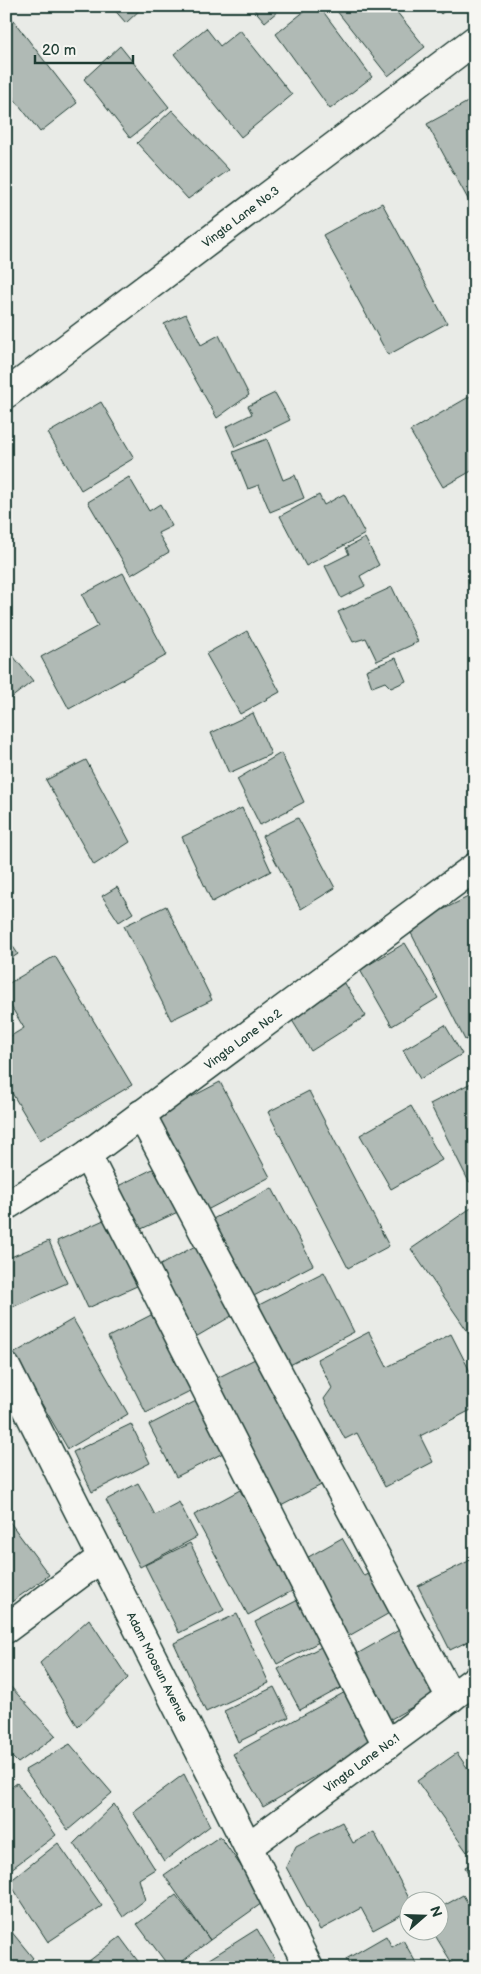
<svg xmlns="http://www.w3.org/2000/svg" width="481" height="1974" viewBox="0 0 481 1974" font-family="'Balsamiq Sans',sans-serif">
<style>
.building{fill:#b0bab5;stroke:#1f3d34}
.lines{fill:none;stroke-linecap:round;stroke-linejoin:round}
.street-casing{stroke:#1f3d34;stroke-width:31}
.street{stroke:#f6f6f2;stroke-width:28}
.labels{text-anchor:middle;dominant-baseline:central;stroke-width:4.5;stroke-linejoin:round;paint-order:stroke}
.street-label{font-size:12px;fill:#1f3d34;stroke:#f6f6f2}
</style>
<rect width="100%" height="100%" fill="#e9ebe7"/>
<filter id="ink" filterUnits="userSpaceOnUse"><feTurbulence type="fractalNoise" baseFrequency=".02" numOctaves="2"/><feDisplacementMap in="SourceGraphic" scale="10" xChannelSelector="R" yChannelSelector="G"/><feConvolveMatrix kernelMatrix="1 2 1 2 8 2 1 2 1" color-interpolation-filters="sRGB"/></filter>
<g filter="url(#ink)">
<path class="building" d="M111,6H144L126,23Z
M251,6H284L265,22Z
M311,6H319L372,77L330,109L276,34Z
M333,6H392L425,47L388,76Z
M434,6H450L441,14Z
M6,11L77,103L40,132L12,96L6,100Z
M206,28L220,46L240,30L292,95L241,137L174,54Z
M120,46L169,107L130,138L84,79Z
M475,98V212L427,124Z
M172,110L229,170L188,199L137,143Z
M382,203L447,323L388,355L323,235Z
M186,314L201,345L219,335L249,395L217,418L164,324Z
M275,393L290,420L235,447L226,427L252,414L248,406Z
M474,394L475,469L443,487L410,431Z
M101,402L134,458L81,490L48,433Z
M267,439L283,480L295,475L304,498L270,512L259,485L248,489L233,452Z
M129,477L149,511L160,504L172,526L158,533L169,552L131,575L88,502Z
M344,494L365,534L306,566L280,516L319,495L324,505Z
M365,538L379,565L360,576L365,586L341,598L325,566L349,554L346,548Z
M123,573L167,655L69,709L41,657L98,626L82,595Z
M392,587L418,642L377,661L366,638L353,642L338,612Z
M247,631L280,692L240,714L206,654Z
M6,647L33,681L6,702Z
M396,658L406,681L391,688L385,682L372,687L366,670Z
M253,713L271,754L229,773L211,733Z
M281,753L304,802L260,825L237,779Z
M86,760L130,842L94,865L46,780Z
M242,808L271,871L212,902L182,837Z
M298,818L335,888L301,909L262,836Z
M117,887L133,913L119,922L102,896Z
M470,896L475,906V1036L465,1040L408,927Z
M166,906L212,1000L171,1020L124,926Z
M6,936L18,954L6,962Z
M405,943L438,998L392,1026L360,970Z
M55,956L132,1085L40,1140L6,1083V1039L24,1028L6,998V985Z
M344,982L366,1016L311,1051L290,1017Z
M445,1025L462,1054L420,1079L403,1050Z
M475,1081V1179L469,1182L430,1104Z
M220,1082L270,1177L207,1210L157,1115Z
M309,1091L389,1246L348,1268L268,1112Z
M411,1106L442,1160L391,1189L360,1135Z
M161,1165L182,1210L137,1231L116,1187Z
M272,1188L313,1265L250,1298L209,1221Z
M471,1208L475,1214V1342L411,1249Z
M106,1219L137,1286L88,1308L57,1241Z
M49,1241L67,1283L8,1309L6,1259Z
M197,1245L235,1314L194,1338L155,1268Z
M324,1272L354,1332L286,1367L255,1307Z
M153,1314L192,1390L146,1413L108,1337Z
M73,1319L128,1414L68,1449L13,1354Z
M369,1332L387,1367L451,1334L475,1381V1408L420,1436L433,1462L385,1487L357,1433L345,1439L324,1399L332,1388L317,1359Z
M263,1355L327,1482L279,1507L215,1379Z
M202,1398L229,1450L176,1477L149,1425Z
M131,1424L150,1463L92,1492L73,1452Z
M138,1483L155,1515L179,1502L197,1537L140,1567L106,1500Z
M240,1490L294,1590L248,1615L194,1515Z
M6,1517L49,1575L6,1606Z
M342,1538L364,1576L378,1568L400,1607L347,1637L303,1560Z
M190,1543L224,1610L179,1633L145,1565Z
M475,1558V1638L450,1650L418,1586Z
M300,1599L321,1641L277,1664L255,1622Z
M237,1614L269,1683L206,1712L174,1643Z
M89,1619L128,1678L78,1727L40,1663Z
M401,1629L437,1693L384,1723L348,1659Z
M325,1645L346,1685L300,1710L278,1669Z
M9,1685L56,1736L18,1763L6,1751V1687Z
M274,1687L289,1717L238,1742L224,1711Z
M347,1691L373,1744L263,1807L233,1754Z
M70,1744L112,1793L68,1830L25,1770Z
M457,1753L475,1779V1846L467,1852L417,1781Z
M184,1774L210,1826L164,1861L133,1812Z
M17,1783L56,1835L6,1873V1791Z
M114,1804L155,1869L139,1879L145,1900L123,1917L74,1843Z
M342,1822L353,1843L374,1832L411,1902H408V1911L373,1930L361,1908L320,1930L286,1867L296,1846Z
M220,1836L265,1901L210,1940L164,1875Z
M58,1843L102,1906L48,1942L9,1882Z
M475,1862V1887L465,1867Z
M176,1895L210,1940L174,1968H170L137,1924Z
M463,1895L475,1915V1959L460,1968H455L433,1932H438V1909Z
M6,1925L33,1958L22,1968H6Z
M257,1929L280,1968H195Z
M386,1936L392,1947L403,1940L419,1968H351L346,1959Z
M120,1937L143,1968H80Z"/>
<g class="lines">
<g class="street-casing">
<g id="street">
<path id="s1" d="M6,394L475,40"/>
<path d="M141,1114L451,1698"/>
<path d="M87,1155L387,1745"/>
<path id="s2" d="M6,1206L87,1155L475,867"/>
<path id="s3" d="M6,1367L309,1968"/>
<path d="M6,1629L101,1558"/>
<path id="s4" d="M249,1846L475,1680"/>
</g>
</g>
<use href="#street" class="street"/>
</g>
</g>
<g class="labels">
<g class="street-label">
<text stroke="none"><textPath href="#s1" startOffset="294">Vingta Lane No.3</textPath></text>
<text stroke="none"><textPath href="#s2" startOffset="290">Vingta Lane No.2</textPath></text>
<text stroke="none"><textPath href="#s3" startOffset="336">Adam Moosun Avenue</textPath></text>
<text stroke="none"><textPath href="#s4" startOffset="140">Vingta Lane No.1</textPath></text>
</g>
</g>
<rect width="481" height="1974" fill="none" stroke="#f6f6f2" stroke-width="25"/>
<rect x="12" y="12" width="456" height="1949" fill="none" stroke="#1f3d34" stroke-width="2" filter="url(#ink)"/>
<g transform="translate(424 1916) rotate(70)"><circle r="24" fill="#f6f6f2" stroke="#a0aca6"/>
<path d="M0-4L9 19L0 12L-9 19Z" fill="#1f3d34"/>
<text y="-8" font-size="14" font-weight="bold" text-anchor="middle" fill="#1f3d34">N</text>
</g>
<path d="M35 55v8h98v-8" fill="none" stroke="#1f3d34" stroke-width="2.5"/>
<text x="42" y="55" font-size="15" fill="#1f3d34" stroke="#f6f6f2" stroke-width="4" paint-order="stroke">20 m</text>
</svg>
